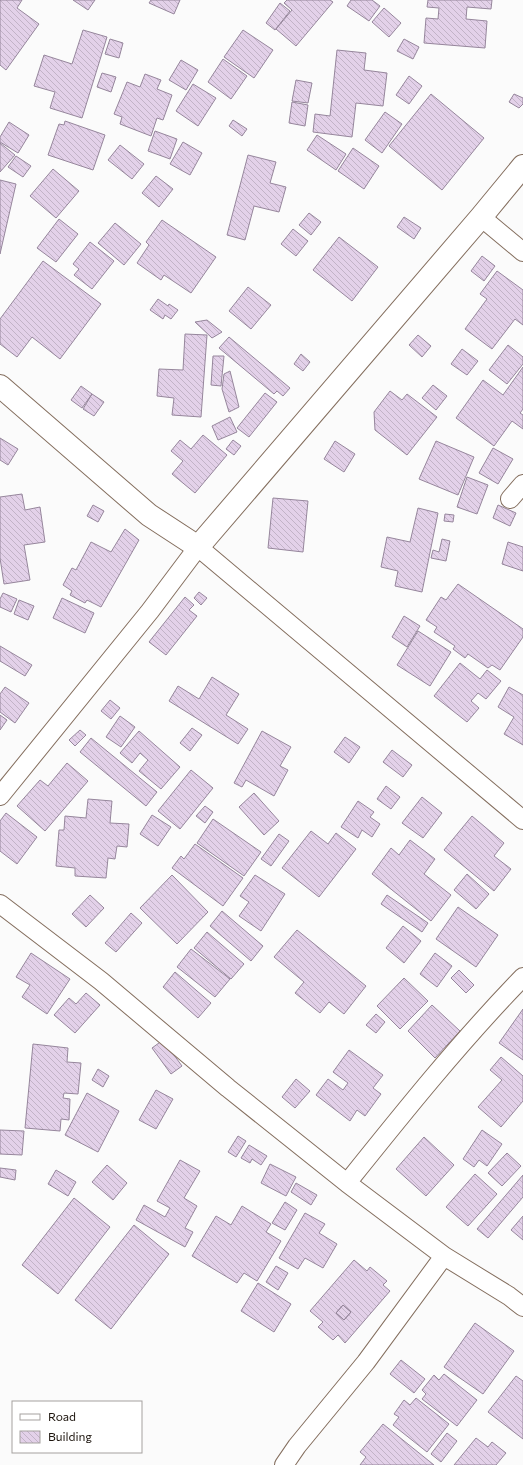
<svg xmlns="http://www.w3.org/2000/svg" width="523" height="1465" viewBox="0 0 523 1465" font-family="Commissioner,sans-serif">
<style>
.building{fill:url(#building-back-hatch);stroke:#96869c;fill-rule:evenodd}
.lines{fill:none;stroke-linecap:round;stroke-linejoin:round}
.street-casing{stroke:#846e5e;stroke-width:20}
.secondary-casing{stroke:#846e5e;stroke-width:24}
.street{stroke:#fff;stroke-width:18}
.secondary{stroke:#fff;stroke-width:22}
</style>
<defs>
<pattern id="building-back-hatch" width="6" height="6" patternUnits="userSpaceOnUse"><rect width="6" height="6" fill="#e3d1e9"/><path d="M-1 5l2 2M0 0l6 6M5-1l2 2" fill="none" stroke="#c2b3c7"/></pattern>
</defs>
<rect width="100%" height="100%" fill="#fbfbfb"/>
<path class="building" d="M0,0H22L17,8L39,24L6,70L0,65Z
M73,0H95L88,10Z
M151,0H180L174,14L149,3Z
M287,0H330L333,2L296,46L276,29L292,10L284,3Z
M351,0H372L380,6L369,21L347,6Z
M428,0H492L491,9L467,7L466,19L487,21L485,48L424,43L426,18L438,19L439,8L427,7Z
M280,3L290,11L275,30L266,23Z
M384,8L401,23L389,37L372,22Z
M83,30L107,37L82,118L50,108L55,92L34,86L44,55L72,64Z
M243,30L273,50L254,78L224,57Z
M110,39L123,43L119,58L105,54Z
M404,39L419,47L413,59L397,51Z
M337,50L366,53L364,70L387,73L383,106L356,103L352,137L313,132L315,114L330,116Z
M223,59L247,76L231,99L208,82Z
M181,60L198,70L186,90L169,80Z
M102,73L116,77L111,92L97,87Z
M145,74L161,80L157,89L172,95L163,120L157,118L151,136L120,124L122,117L114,114L127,82L140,87Z
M409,76L422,86L409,104L396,95Z
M296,80L312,83L308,103L292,101Z
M193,84L216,98L198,126L176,111Z
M431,94L484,138L442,190L389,146Z
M514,94L523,98V104L519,108L509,102Z
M292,102L308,105L305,126L289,123Z
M385,112L402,124L382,153L365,140Z
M233,120L247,129L242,136L229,126Z
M65,121L105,135L93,170L48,155L59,124L64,125Z
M9,122L29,135L18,153L0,142V137Z
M155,131L177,139L170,159L148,151Z
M317,135L346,154L336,170L307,150Z
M183,142L202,153L190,175L170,164Z
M0,143L15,155L0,172Z
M120,145L144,164L132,179L108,160Z
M353,148L379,166L364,189L338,171Z
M248,155L276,162L270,183L286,187L279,212L254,206L245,240L227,235Z
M16,156L31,166L23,177L8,167Z
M53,169L79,191L56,218L30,196Z
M156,176L173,189L159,207L142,193Z
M0,180L16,184L0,254Z
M309,213L321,222L311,235L299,225Z
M404,217L421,228L414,239L397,227Z
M59,219L78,234L56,262L37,248Z
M162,220L216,257L191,293L164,275L161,280L137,263L149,245L146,242Z
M115,223L141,244L124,265L98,243Z
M293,229L308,241L296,256L281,244Z
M339,237L378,267L352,301L313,270Z
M90,242L114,261L92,289L74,275L79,269L73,264Z
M482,256L495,266L484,281L471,271Z
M43,261L101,304L60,359L32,337L17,357L0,344V319Z
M497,271L523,290V325L515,319L492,349L465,329L487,299L480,294Z
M248,287L271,305L251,329L229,311Z
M158,299L168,306L169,304L178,310L171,319L165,315L163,319L150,310Z
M207,320L222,332L212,338L195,322Z
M185,334L207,335L201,417L172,415L174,398L157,396L159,369L183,370Z
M418,335L431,346L422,357L409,345Z
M229,337L290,388L283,396L277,391L274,394L219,348Z
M508,345L523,357V364L507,384L489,370Z
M462,349L478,361L467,375L451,364Z
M301,354L310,362L303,371L294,364Z
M213,356H224L221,386L211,385Z
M523,367V409L520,413L523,415V429L512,421L494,446L456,418L483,380L503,395Z
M230,371L239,407L229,412L222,389L224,374Z
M433,385L447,396L436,410L422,398Z
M81,386L92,394L82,408L71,400Z
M390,391L402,400L407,394L437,417L407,455L375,430L374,412Z
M265,393L277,402L249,437L237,428Z
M92,394L104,402L94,416L83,409Z
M230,417L237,432L218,440L212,426Z
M203,435L227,455L195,493L172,474L183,461L171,451L180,440L191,449Z
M0,438L18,449L8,465L0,460Z
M233,440L241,446L234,455L226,449Z
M335,441L355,454L344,472L324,459Z
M436,441L474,457L458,495L419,479Z
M493,448L513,459L498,484L479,473Z
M467,477L488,485L477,514L457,507Z
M22,494L25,510L40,507L45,542L24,545L30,580L4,584L0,558V497Z
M273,498L308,501L303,552L268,548Z
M93,505L104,511L98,522L87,516Z
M498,505L516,513L510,526L493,518Z
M418,508L438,513L422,592L395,586L398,571L381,567L387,537L410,542Z
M445,514L454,515L453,522L444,521Z
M125,529L139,540L101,607L87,600L85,603L70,595L72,591L63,585L72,568L76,570L91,542L111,552Z
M442,539L450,541L446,561L431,558L433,550L439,552Z
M508,542L523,547V571L502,564Z
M458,584L523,629V637L500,670L492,665L488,668L468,654L465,658L453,649L455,646L434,632L437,627L426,620L441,597L446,600Z
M199,592L207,598L201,605L194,598Z
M3,593L17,599L11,612L0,607V599Z
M185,597L194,605L189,610L197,616L166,655L149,642Z
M62,598L94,613L85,633L53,618Z
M19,600L34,606L28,620L14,614Z
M404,616L420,626L407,647L392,637Z
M418,631L451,652L430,686L397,665Z
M0,646L32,665L25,676L0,661Z
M460,663L480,679L487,670L501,681L486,699L478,693L471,701L479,708L467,722L434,696Z
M212,677L239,694L226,715L248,729L238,744L169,701L178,686L199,699Z
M5,687L29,703L15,723L0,712V694Z
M509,687L523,695V745L504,734L514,717L498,707Z
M110,700L120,708L111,719L101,711Z
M0,715L7,720L0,730Z
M120,716L135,727L121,747L106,737Z
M192,728L202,735L190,751L180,743Z
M80,730L86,735L75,746L69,740Z
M139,731L180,767L161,789L139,771L148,760L140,753L132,763L120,753Z
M262,731L291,747L280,766L288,770L274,796L246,780L242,787L234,783Z
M345,737L360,747L349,763L334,752Z
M91,738L157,792L146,806L80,752Z
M392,750L412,765L403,777L383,762Z
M67,763L88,781L45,831L17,806L40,780L48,786Z
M191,770L213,788L180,829L158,811Z
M386,786L400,797L391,809L377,799Z
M254,793L279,821L264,835L239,807Z
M422,797L442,813L423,838L402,823Z
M88,799L112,801L110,823L129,824L127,847L117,846L115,859L108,858L106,878L75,876V868L56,866L59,830H64L65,816L86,818Z
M358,801L374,812L370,817L380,824L372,837L362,830L358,838L341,827Z
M205,806L213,812L205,823L196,816Z
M6,813L37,837L17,864L0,851V821Z
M152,815L171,827L158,846L140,834Z
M472,816L504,843L494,856L511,869L494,891L444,850Z
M213,819L261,852L244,876L197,843Z
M311,831L328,844L336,833L356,849L319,897L282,868Z
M279,834L289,841L271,866L261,859Z
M410,840L435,859L424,874L451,895L431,921L372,874L391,848L399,855Z
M195,844L243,878L223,906L172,868L181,856L184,859Z
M467,874L489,894L476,909L454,890Z
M172,875L208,912L177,944L140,908Z
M255,875L285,894L261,931L239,916L249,902L240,896Z
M90,895L104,908L86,927L72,914Z
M387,895L428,923L422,932L381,904Z
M458,907L498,935L476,967L436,939Z
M222,911L263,946L251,961L210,926Z
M131,913L142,923L116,952L105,943Z
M403,926L421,941L404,963L386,948Z
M297,930L366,986L344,1014L329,1002L320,1013L295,993L304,982L274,957Z
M207,932L244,964L231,979L194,948Z
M191,949L230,979L215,997L177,967Z
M31,953L70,979L47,1014L22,997L30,985L16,977Z
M435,953L452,966L437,987L420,974Z
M459,970L474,985L466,993L451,978Z
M175,972L211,1003L198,1018L163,987Z
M404,978L428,1001L400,1029L377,1006Z
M86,993L100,1005L75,1033L54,1015L69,998L76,1004Z
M432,1005L460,1031L435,1058L408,1031Z
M523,1009V1060L499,1043Z
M376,1014L385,1022L376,1033L366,1025Z
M163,1040L182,1066L171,1074L152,1048Z
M33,1044L68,1048L67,1062L81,1063L78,1094L64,1093L63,1098L70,1099L69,1120L61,1119L60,1131L25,1128Z
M349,1050L383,1075L373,1088L381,1094L365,1116L357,1110L350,1121L316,1095L328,1079L343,1090L348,1083L333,1072Z
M501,1057L523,1076V1101L501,1127L478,1107L502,1080L490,1070Z
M98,1069L109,1076L103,1087L92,1080Z
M296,1079L310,1091L295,1108L282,1097Z
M156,1090L173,1099L156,1129L139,1120Z
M87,1093L119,1111L98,1152L65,1135Z
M0,1130L24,1131L22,1155L0,1154Z
M482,1130L502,1144L487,1166L479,1160L474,1167L463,1159Z
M238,1136L246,1141L236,1157L228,1152Z
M424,1137L454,1165L426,1196L396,1169Z
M249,1145L267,1156L261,1165L252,1159L250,1163L241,1158Z
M507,1153L521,1166L502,1186L488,1173Z
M180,1160L200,1171L184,1198L197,1206L185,1228L193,1232L185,1247L136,1220L144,1205L165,1217L170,1208L157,1201Z
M270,1164L296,1177L286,1196L261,1183Z
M107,1165L127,1183L113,1200L92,1182Z
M0,1168L16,1170L15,1180L0,1177Z
M56,1170L76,1182L68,1196L48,1184Z
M475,1174L497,1194L468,1226L446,1207Z
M523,1175V1197L488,1238L477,1229Z
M296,1183L317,1195L311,1205L291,1192Z
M74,1198L110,1227L58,1294L22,1265Z
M285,1202L297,1210L285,1230L272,1223Z
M242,1206L271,1224L266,1232L281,1241L257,1281L244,1273L237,1283L192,1256L216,1216L231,1225Z
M305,1213L325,1224L319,1233L337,1244L323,1268L305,1258L298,1269L279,1258Z
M523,1216V1240L511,1230Z
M134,1225L169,1254L111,1329L75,1300Z
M354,1260L367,1271L370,1267L387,1281L383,1285L390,1291L345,1343L338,1335L333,1340L318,1327L323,1322L310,1311ZM343,1305L351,1312L344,1320L336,1313Z
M276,1266L288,1273L278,1290L266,1282Z
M258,1283L291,1304L274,1332L241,1311Z
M343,1305L351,1312L344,1320L336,1313Z
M475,1323L514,1351L483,1394L444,1367Z
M401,1360L425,1379L414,1393L390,1374Z
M444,1374L477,1400L457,1426L422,1399L426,1394L422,1390L434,1375L439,1380Z
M516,1376L523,1381V1439L488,1412Z
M416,1398L449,1424L427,1452L393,1425L399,1417L394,1414L404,1400L410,1405Z
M383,1424L434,1465H360L366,1457L360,1452Z
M447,1433L457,1441L441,1462L431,1454Z
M476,1438L488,1447L492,1442L506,1453L496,1465H454Z"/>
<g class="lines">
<g class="street-casing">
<path id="street" d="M481,217L523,252
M510,499L523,484
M0,796L150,611L198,547L523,820
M0,904L101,981L228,1088L347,1183L444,1256L509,1296L523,1307
M347,1183C403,1113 460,1042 523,977
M284,1465L297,1446L366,1362L444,1256"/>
</g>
<g class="secondary-casing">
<path id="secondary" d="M0,386L149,515L198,547L481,217L523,166"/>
</g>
<use href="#street" class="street"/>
<use href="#secondary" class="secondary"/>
</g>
<rect x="12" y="1401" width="130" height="52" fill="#ffffff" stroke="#a5a19f"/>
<rect x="20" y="1414" width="20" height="6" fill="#ffffff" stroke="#a5a19f"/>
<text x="48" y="1421" font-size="12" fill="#1d150e">Road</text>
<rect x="20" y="1431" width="20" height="12" fill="url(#building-back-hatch)" stroke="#a5a19f"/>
<text x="48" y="1441" font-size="12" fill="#1d150e">Building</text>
</svg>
